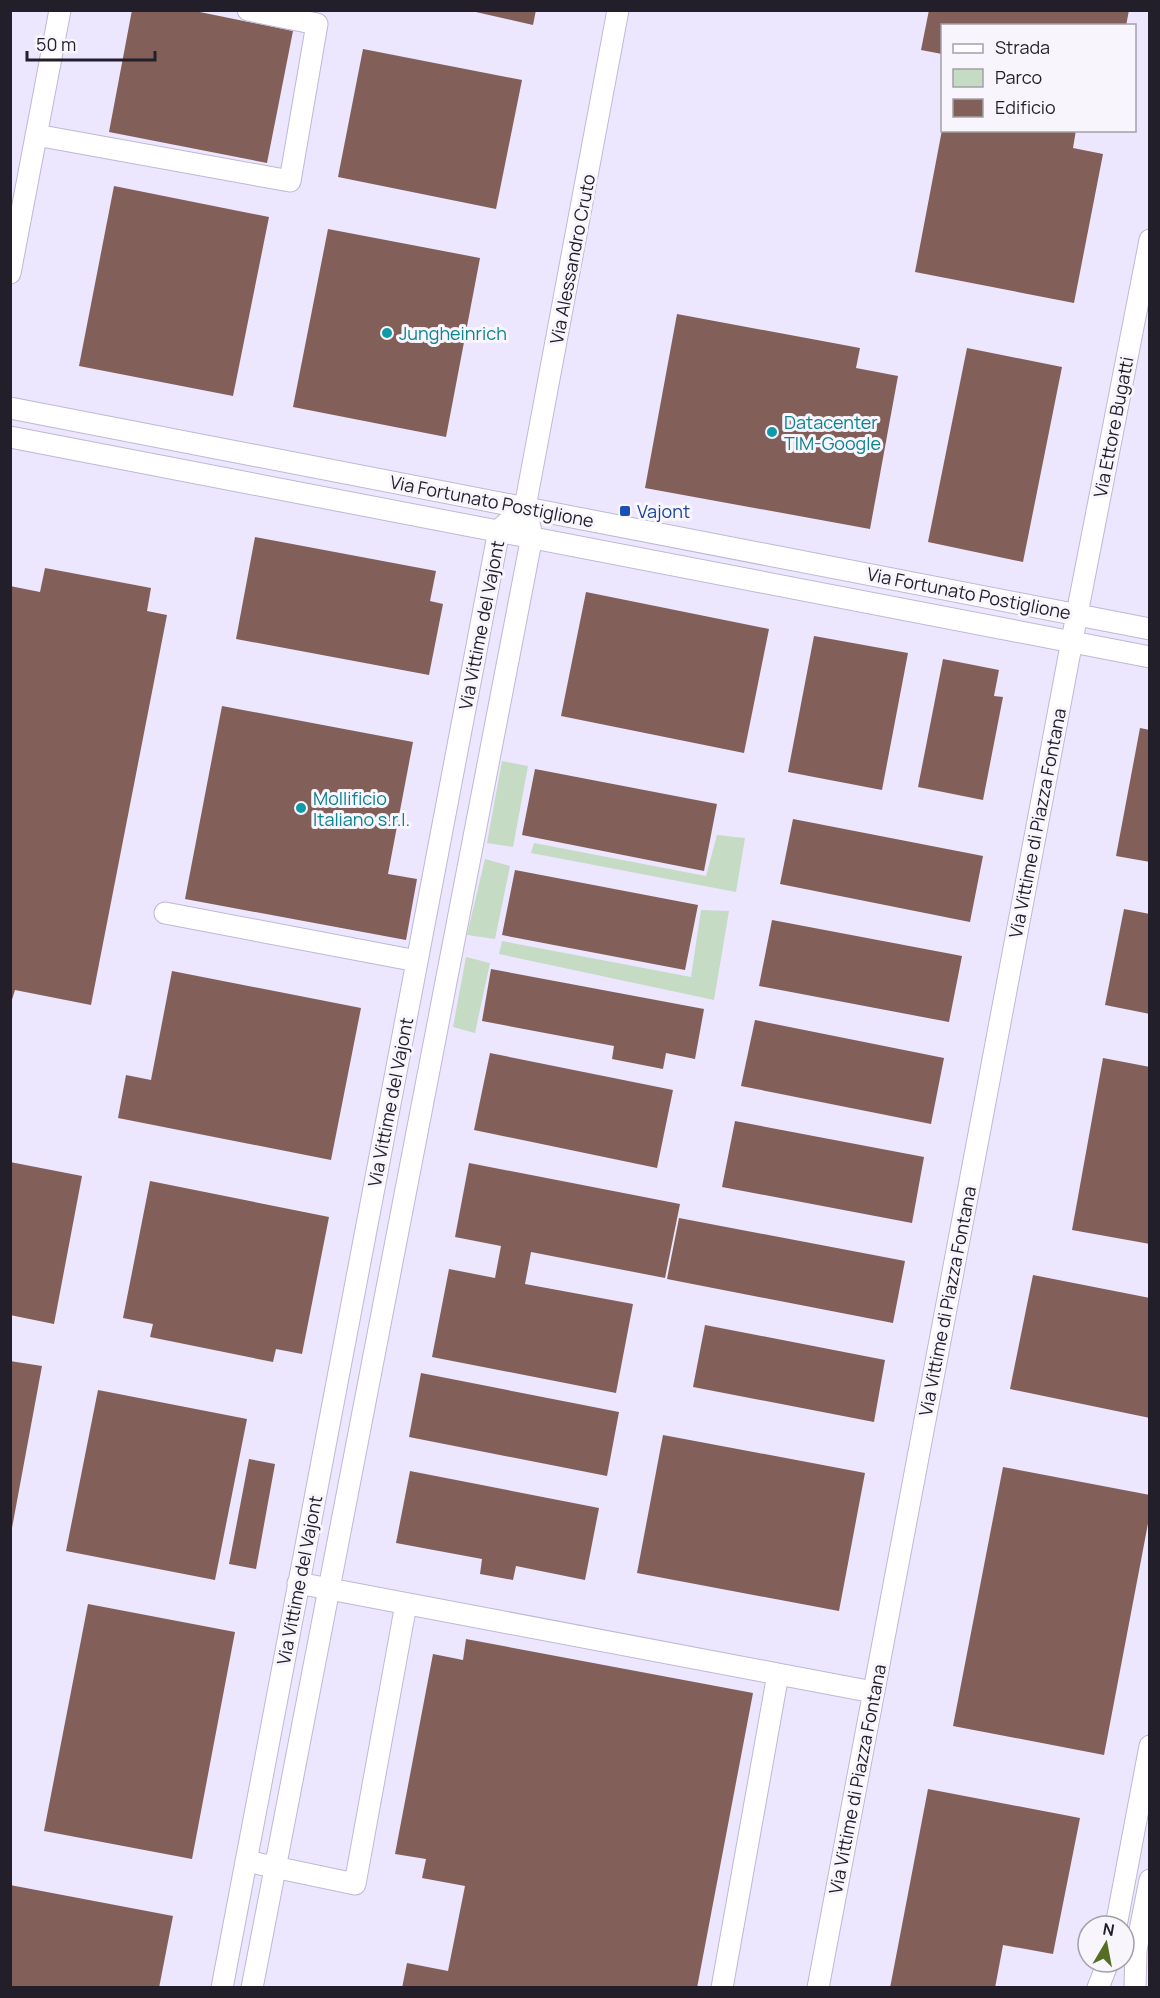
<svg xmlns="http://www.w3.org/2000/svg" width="1160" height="1998" viewBox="0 0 1160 1998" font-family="Manrope,sans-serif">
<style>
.green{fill:#c6dbc3}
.building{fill:#826059}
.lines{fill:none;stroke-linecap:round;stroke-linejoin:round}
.minor-casing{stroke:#bfb8d4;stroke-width:23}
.minor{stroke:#fff;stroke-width:21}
.culture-dot{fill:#0f9aa8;stroke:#f8f6fc;stroke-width:2}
.transit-dot{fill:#1a4fb4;stroke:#f8f6fc;stroke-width:2}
.labels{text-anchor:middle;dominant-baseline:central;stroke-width:6;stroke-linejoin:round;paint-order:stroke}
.street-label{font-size:18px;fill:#221f2a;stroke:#f8f6fc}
.culture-label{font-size:18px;fill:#0d838f;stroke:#f8f6fc;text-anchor:start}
.transit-label{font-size:18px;fill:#164399;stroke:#f8f6fc;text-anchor:start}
</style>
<rect width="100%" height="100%" fill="#ece6fe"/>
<path class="green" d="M502,761L528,766L513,847L487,843Z
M717,835L745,838L736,892L531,853L534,843L706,876Z
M485,859L510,866L495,939L467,935Z
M701,910L729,911L714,1000L499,954L502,941L691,977Z
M466,957L490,963L475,1033L453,1027Z"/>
<path class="building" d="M132,10H190L293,31L267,163L109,132Z
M467,10H536L533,25Z
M929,10H1129L1126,26H942V54L921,50Z
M363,49L522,80L496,209L338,177Z
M942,130H1076L1073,148L1103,154L1074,303L915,272Z
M114,186L269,217L233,396L79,366Z
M328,229L480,258L446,437L293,407Z
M677,314L860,348L856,368L898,376L870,529L645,488Z
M967,348L1062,367L1023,562L928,542Z
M255,537L436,571L430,601L443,604L429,675L236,639Z
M45,568L151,588L147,611L167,615L91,1005L15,990L10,1006V586L40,592Z
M586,592L769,629L744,753L561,716Z
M814,636L908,653L882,790L788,772Z
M943,659L999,670L994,696L1003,697L983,800L918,787Z
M222,706L413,742L388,874L417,879L406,940L185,899Z
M1140,728L1150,730V862L1116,856Z
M535,769L717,804L704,871L522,835Z
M793,819L983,856L970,922L780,884Z
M515,870L698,905L685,970L502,935Z
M1124,909L1150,914V1014L1105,1005Z
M772,920L962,956L949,1022L759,986Z
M491,969L704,1009L695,1059L666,1053L663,1069L612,1059L614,1046L482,1021Z
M172,971L361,1008L331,1160L118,1118L126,1075L151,1080Z
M755,1020L944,1058L931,1124L741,1086Z
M490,1053L673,1090L657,1168L474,1130Z
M1103,1058L1150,1067V1244L1072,1230Z
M735,1121L924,1157L912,1223L722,1187Z
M10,1162L82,1176L54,1324L10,1315Z
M469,1163L680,1204L665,1278L531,1252L525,1284L633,1304L616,1393L432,1357L449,1269L495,1278L501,1246L455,1237Z
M150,1181L329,1217L302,1354L276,1349L273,1362L150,1337L153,1324L123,1318Z
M679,1218L905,1261L893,1323L667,1279Z
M1033,1275L1150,1298V1418L1010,1389Z
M705,1325L885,1360L874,1422L693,1387Z
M10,1361L42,1366L12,1528H10Z
M421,1373L619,1412L607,1476L409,1437Z
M98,1390L247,1419L215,1580L66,1551Z
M663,1435L865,1473L839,1611L637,1573Z
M249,1459L275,1464L256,1569L229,1564Z
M1003,1467L1150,1495V1513L1104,1755L953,1726Z
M410,1471L599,1508L585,1580L516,1566L513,1580L480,1574L482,1559L396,1543Z
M88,1604L235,1632L192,1859L44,1831Z
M466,1639L753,1693L697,1988H402L407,1963L448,1971L465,1886L422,1878L426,1859L395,1854L433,1654L463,1660Z
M928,1789L1080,1818L1053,1954L1003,1945L995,1988H890Z
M10,1885L173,1916L159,1988H10Z"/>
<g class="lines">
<g class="minor-casing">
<path id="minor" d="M36,135L290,181L317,24L248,10
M10,273L60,10
M10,408L1150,629
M10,437L1150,657
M165,913L417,961
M298,1583L778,1674L722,1988
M778,1674L873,1692
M246,1861L355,1884L406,1604
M1116,1926L1150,1746
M222,1988L499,530L525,507
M252,1988L532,536L525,507L618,10
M818,1988L1077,614L1150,240
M1098,1988L1108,1962
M1135,1988L1136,1950L1150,1880"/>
</g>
<use href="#minor" class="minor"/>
</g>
<g class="culture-dot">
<circle cx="387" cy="333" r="6"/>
<circle cx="772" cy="432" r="6"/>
<circle cx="301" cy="808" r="6"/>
</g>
<rect class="transit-dot" x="619" y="505" width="12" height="12" rx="3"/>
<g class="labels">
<g class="street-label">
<text transform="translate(572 259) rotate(-79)">Via Alessandro Cruto</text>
<text transform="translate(1113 427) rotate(-79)">Via Ettore Bugatti</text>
<text transform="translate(492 501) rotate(11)">Via Fortunato Postiglione</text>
<text transform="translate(969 593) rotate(11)">Via Fortunato Postiglione</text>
<text transform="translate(481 625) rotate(-79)">Via Vittime del Vajont</text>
<text transform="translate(1037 823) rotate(-79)">Via Vittime di Piazza Fontana</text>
<text transform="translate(390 1102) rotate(-79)">Via Vittime del Vajont</text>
<text transform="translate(947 1301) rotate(-79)">Via Vittime di Piazza Fontana</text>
<text transform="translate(299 1580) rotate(-79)">Via Vittime del Vajont</text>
<text transform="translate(857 1779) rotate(-79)">Via Vittime di Piazza Fontana</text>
</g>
<g class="culture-label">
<text x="399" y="333">Jungheinrich</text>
<text x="784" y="422">Datacenter<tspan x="784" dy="21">TIM-Google</tspan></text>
<text x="313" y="798">Mollificio<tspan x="313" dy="21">Italiano s.r.l.</tspan></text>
</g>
<g class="transit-label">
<text x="637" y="511">Vajont</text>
</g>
</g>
<rect width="1160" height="1998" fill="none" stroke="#221f2a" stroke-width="24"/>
<rect x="941" y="24" width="195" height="108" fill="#f8f6fc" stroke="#a2a0a8" stroke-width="1.5"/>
<rect x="953" y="44" width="30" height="9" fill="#ffffff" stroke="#a2a0a8" stroke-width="1.5"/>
<text x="995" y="54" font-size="18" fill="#221f2a">Strada</text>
<rect x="953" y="69" width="30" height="18" fill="#c6dbc3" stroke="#a2a0a8" stroke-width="1.5"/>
<text x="995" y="84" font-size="18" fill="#221f2a">Parco</text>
<rect x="953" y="99" width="30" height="18" fill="#826059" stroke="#a2a0a8" stroke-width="1.5"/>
<text x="995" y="114" font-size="18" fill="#221f2a">Edificio</text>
<g transform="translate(1106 1944) rotate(10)"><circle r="28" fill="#f8f6fc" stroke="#a2a0a8" stroke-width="1.5"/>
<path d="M0-4.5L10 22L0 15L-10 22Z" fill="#556f22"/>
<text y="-9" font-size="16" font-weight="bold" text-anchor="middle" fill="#221f2a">N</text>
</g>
<path d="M27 51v9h128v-9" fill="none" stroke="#221f2a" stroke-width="3"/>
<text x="36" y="51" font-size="18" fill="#221f2a" stroke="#f8f6fc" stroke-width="4.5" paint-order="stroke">50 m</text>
</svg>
